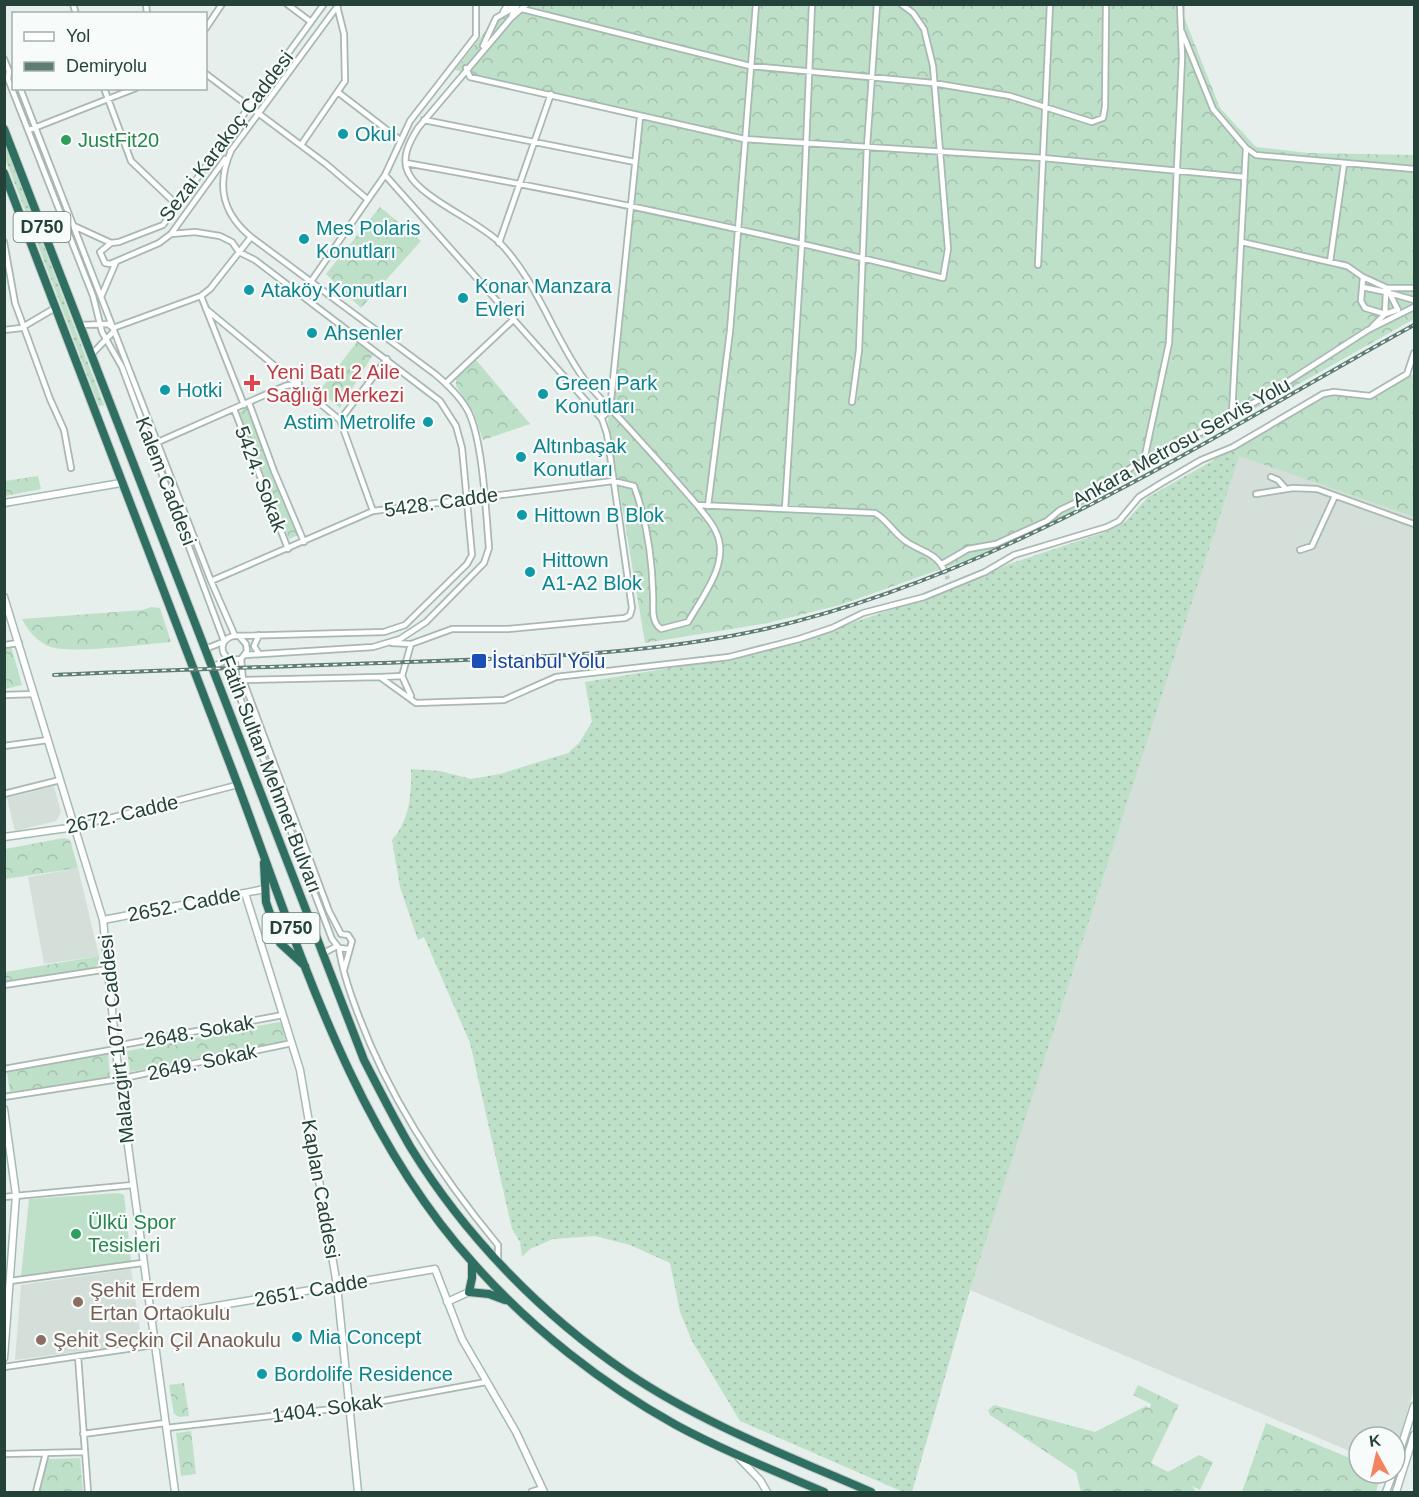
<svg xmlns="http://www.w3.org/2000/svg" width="1419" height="1497" viewBox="0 0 1419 1497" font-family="Helvetica,sans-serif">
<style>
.built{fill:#d4dfda}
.grass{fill:url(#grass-dots)}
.forest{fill:url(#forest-crowns)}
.pitch{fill:#bfe0c8}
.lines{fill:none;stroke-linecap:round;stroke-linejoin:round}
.street-tunnel{stroke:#bfccc8;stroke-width:4.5;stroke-dasharray:4.5 2;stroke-linecap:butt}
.street-casing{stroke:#a8b8b2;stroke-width:8}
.secondary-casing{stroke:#a4bbb3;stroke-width:9}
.highway-casing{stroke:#c2cac8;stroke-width:10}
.street{stroke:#fff;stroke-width:4.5}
.secondary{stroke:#fff;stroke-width:6}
.highway{stroke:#2f6f62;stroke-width:8}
.rail-casing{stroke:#5f7d75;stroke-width:4}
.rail{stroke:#f7fbf9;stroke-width:1.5;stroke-dasharray:4.5;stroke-linecap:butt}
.culture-dot{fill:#0f9aa8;stroke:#f7fbf9;stroke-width:2}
.leisure-dot{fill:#2e9e5b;stroke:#f7fbf9;stroke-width:2}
.health-dot{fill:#e0444e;stroke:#f7fbf9;stroke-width:2}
.transit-dot{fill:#1a4fb4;stroke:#f7fbf9;stroke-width:2}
.education-dot{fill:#8d6e63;stroke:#f7fbf9;stroke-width:2}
.labels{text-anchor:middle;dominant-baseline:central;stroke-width:4.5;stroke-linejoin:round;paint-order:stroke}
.shield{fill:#f7fbf9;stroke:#637a73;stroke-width:1.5}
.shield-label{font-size:18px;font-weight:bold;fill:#24423a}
.culture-label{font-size:20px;fill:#0d838f;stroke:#f7fbf9;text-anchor:start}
.street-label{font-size:20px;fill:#24423a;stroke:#f7fbf9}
.leisure-label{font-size:20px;fill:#27864d;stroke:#f7fbf9;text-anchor:start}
.health-label{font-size:20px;fill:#be3a42;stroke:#f7fbf9;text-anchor:start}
.transit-label{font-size:20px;fill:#164399;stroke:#f7fbf9;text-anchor:start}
.education-label{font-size:20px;fill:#785e54;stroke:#f7fbf9;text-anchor:start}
</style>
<defs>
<pattern id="grass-dots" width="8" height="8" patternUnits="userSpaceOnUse" patternTransform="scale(1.5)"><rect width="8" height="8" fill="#bfe0c8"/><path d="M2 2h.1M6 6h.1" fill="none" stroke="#a4c1ad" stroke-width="1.8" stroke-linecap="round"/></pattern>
<pattern id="forest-crowns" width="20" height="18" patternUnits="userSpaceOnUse" patternTransform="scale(1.5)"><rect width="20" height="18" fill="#bfe0c8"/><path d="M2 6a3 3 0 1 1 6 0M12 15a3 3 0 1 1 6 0" fill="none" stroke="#a4c1ad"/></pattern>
</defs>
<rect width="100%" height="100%" fill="#e6efeb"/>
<path class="built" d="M1238,455L1414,517V1389L1395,1454V1437H1359V1455L970,1290Z
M54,786L61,812L56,821L15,831L7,798Z
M78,868L99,956L44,964L28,877Z
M131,1269L142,1343L15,1360L21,1285Z"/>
<path class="grass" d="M5,144L104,405L99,406L5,158Z
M1235,448L1239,456L970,1290L912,1492H903L740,1421L692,1341L680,1312L670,1263L630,1245L595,1236L553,1239L530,1249L522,1257L520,1242L512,1229L470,1043L424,937L418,940L400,887L392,840C409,822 412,794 411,769L440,771L471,779L500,774L568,753L579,743L592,722L585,682L761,653L944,592L1009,564L1105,532L1126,521L1148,497Z"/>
<path class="forest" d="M506,5H1185L1184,17L1220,108L1256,147L1308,153L1414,155V319L1063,517L981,555L840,605L768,623L645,643L608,422L640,118L455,70Z
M380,207L421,241L361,308L326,274Z
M357,342L374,353L340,408L319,391Z
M476,360L530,424L483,440L474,413L456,386V378Z
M1414,370V517L1239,456L1235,448L1329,395L1371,399L1413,374Z
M247,408L298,535L289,539L239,412Z
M38,476L41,489L5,496V481Z
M151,607L160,608L171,642C146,644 72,654 51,647C37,642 29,632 22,619L143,610Z
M11,646L22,685L5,689V647Z
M64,838L70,840L78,868L5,879V849Z
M99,956V964L94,968L5,981V972Z
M279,1022L283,1024L287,1037L284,1041L130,1072L127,1051Z
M108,1054L110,1077L10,1092L7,1072Z
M184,1383L189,1416L179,1417L174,1414L169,1385Z
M1138,1385L1179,1405L1151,1463L1168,1472L1199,1455L1213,1462L1200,1490L1192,1486L1196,1492H1081L1076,1472L990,1415L988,1410L994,1405L1095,1432L1146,1406L1150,1408L1151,1404L1133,1395Z
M1266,1423L1359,1462V1473H1377L1379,1481L1376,1492H1242Z
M191,1431L196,1474L181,1476L176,1433Z
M80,1458L83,1492H39L48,1459Z"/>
<path class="pitch" d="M119,1193L124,1195L131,1261L21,1277L29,1199Z"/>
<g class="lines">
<path class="street-tunnel" d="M944,570L948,579"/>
<g class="street-casing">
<path id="street" d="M73,4L76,14
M146,4L147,14
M287,4L311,22
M527,4L511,18L418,128C410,141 400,158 409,174C421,198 478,221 500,243C537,281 553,336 584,379C596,395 610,408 624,423C649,450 673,477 697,505
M522,9L750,66L933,83L1010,96L1092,122L1103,118L1105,107L1106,4
M503,12L508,4
M512,15L518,4
M206,28L222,4
M1182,32L1213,109L1246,148L1256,155L1414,169
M483,46L496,18L510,10L513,4
M4,59L9,71L8,79L93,296L102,332L122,367L224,641
M466,68L470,77L744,139L1043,158L1243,177
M206,74L326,164L367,199
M20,88L211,581L235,636
M104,88L131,161L177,205
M339,93L400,140
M424,120L635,162
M29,130L136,88
M301,145L345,81L344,34L337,6
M231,151C216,185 222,213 251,237L435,374C448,385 462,398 469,413C483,443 486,513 489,548L484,563L426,622L400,639L373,647L245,655
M230,152L339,4
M406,163C586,195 765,233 943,278L948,249L933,66L924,29L913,13L901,4
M385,175L602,419L607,434L632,608L630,615L625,618L508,629H452L411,644L392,643
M74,226L111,243L119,242L163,225L324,4
M171,234L195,232L220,236L232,242L239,252L255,260L440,401L456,426L462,448L472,555L467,564L405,625L384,632L233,636C220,640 219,652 230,660L241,659L247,651L246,644L239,636
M4,242L15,303L50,399L64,430L71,468
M1242,242L1347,266L1363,277L1361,301L1365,308L1385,314L1372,327
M111,243L100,252L105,263L110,264L159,243L171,234L225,159
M499,243L551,94
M1330,262L1344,164
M1038,265L1050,4
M1363,277L1387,288L1398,310
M312,280L385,175L410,121L476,36V4
M1362,287L1386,292L1387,288H1414
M201,296L244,405
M101,297L116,262
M206,309L340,420L373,511
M1397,310L1385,314L1386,292L1414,300
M80,325L108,324L113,328L201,296L210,289L251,237
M4,330L21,328L55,308
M91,355L114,331
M446,383L514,319
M852,402L859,350L867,146L877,4
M249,403L274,471L304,542
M234,409L288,549
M1232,414L1246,148
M601,418L610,410L640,117
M340,420L387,359
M158,442L285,386L299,383
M1144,460L1169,343L1182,58L1180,4
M1271,477L1278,480L1286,489
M1256,494L1293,488L1317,489L1414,524
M708,506L730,331L756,4
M785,509L802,242L812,4
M1300,550L1312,546L1335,496
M942,564L968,549L996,544L1047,521L1060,510L1094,494L1135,465L1158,456L1264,397L1368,330L1414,307
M211,581L373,511L613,481L634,486C647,521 652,557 653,594C654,606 650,621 661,629L688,622C702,597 731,562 716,532C712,522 703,513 697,505L875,513C888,520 894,534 907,542C920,551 937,553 944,570
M259,635L254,646L259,654
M4,645L19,643
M205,649L223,642
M241,659L243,680L329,911L341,934
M230,660L239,695L332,939L339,948L348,949
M212,667L229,659
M402,676L411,696
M381,677L402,676L411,644
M243,680L380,677L416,703L504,700L556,677L729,657L799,639L832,628L863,613L924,597L985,572L1014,555L1107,527L1119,521L1139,497L1160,484L1201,460L1233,447L1323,394L1334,392L1370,396L1407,374L1414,353
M4,695L34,694
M4,746L48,740
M4,794L60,780
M75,827L237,785
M341,934L348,935L352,941L344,970
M339,948C342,971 350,993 358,1014C390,1100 440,1175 498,1245V1261
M322,954L337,946
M4,985L108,969
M116,1046L283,1015
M4,1069L116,1049
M4,1097L119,1079L292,1043
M4,1197L133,1185
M10,1281L142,1263
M78,1356L88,1492
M4,1367L154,1345
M166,1428L350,1407L486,1382
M83,1434L165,1423
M4,1454L85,1452
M36,1492L46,1453"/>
</g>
<g class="secondary-casing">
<path id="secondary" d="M4,503L121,483
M4,597L103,920L119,1079L175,1492
M4,837L75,827
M245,893L300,1070L337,1285L358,1492
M103,920L265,889
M4,1109L16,1195L4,1358
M447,1302L469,1292
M151,1317L435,1269L462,1339L516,1432L544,1492
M739,1458L760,1480L767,1492
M1395,1466L1414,1406
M532,1492L542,1489
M1386,1492L1393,1473
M1396,1492L1414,1435"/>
</g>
<g class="highway-casing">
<path id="highway" d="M4,129L364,1060C379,1089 394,1119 411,1148C465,1236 541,1314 626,1372C701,1423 788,1456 871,1492
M4,173C80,373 156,573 233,772C297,941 350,1128 474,1264C531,1328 602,1384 676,1425C724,1451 775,1471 824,1492
M264,863L266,902L280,943L305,966
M472,1263V1278L469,1292L489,1294L505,1300"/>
</g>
<use href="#street" class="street"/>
<use href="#secondary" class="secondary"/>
<use href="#highway" class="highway"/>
<g class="rail-casing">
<path id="rail" d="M54,675C181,669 309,666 436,661C546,657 657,653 765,629C1001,575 1205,440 1414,325"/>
</g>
<use href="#rail" class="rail"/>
</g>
<g class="culture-dot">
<circle cx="343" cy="134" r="6"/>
<circle cx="304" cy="239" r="6"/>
<circle cx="249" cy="290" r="6"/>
<circle cx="463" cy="298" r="6"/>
<circle cx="312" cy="333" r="6"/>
<circle cx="165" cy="390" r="6"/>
<circle cx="543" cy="394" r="6"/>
<circle cx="428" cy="422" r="6"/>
<circle cx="521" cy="457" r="6"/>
<circle cx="522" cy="515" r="6"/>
<circle cx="530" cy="572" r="6"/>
<circle cx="297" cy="1337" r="6"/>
<circle cx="262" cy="1374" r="6"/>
</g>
<g class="leisure-dot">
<circle cx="66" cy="140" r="6"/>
<circle cx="76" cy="1234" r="6"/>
</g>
<path class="health-dot" d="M249 374h6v6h6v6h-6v6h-6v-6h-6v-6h6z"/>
<rect class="transit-dot" x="471" y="653" width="16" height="16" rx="3"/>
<g class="education-dot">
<circle cx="78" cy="1302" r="6"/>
<circle cx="41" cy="1340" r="6"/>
</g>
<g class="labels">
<g class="shield">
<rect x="13.5" y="212" width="57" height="30" rx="4.5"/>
<rect x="262.5" y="913" width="57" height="30" rx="4.5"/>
</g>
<g class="shield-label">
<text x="42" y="227">D750</text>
<text x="291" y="928">D750</text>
</g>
<g class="culture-label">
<text x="355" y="134">Okul</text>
<text x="316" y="228">Mes Polaris<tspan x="316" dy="23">Konutları</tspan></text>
<text x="475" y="286">Konar Manzara<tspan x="475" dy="23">Evleri</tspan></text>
<text x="261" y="290">Ataköy Konutları</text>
<text x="324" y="333">Ahsenler</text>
<text x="555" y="383">Green Park<tspan x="555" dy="23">Konutları</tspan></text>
<text x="177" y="390">Hotki</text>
<text x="416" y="422" text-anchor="end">Astim Metrolife</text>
<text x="533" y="446">Altınbaşak<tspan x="533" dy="23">Konutları</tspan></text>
<text x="534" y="515">Hittown B Blok</text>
<text x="542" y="560">Hittown<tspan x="542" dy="23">A1-A2 Blok</tspan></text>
<text x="309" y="1337">Mia Concept</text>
<text x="274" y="1374">Bordolife Residence</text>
</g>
<g class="street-label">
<text transform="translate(226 136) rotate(-53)">Sezai Karakoç Caddesi</text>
<text transform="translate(1181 442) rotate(-29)">Ankara Metrosu Servis Yolu</text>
<text transform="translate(261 479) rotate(69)">5424. Sokak</text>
<text transform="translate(166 481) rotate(69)">Kalem Caddesi</text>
<text transform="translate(441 502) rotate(-8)">5428. Cadde</text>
<text transform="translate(271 774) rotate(69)">Fatih Sultan Mehmet Bulvarı</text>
<text transform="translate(122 814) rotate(-13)">2672. Cadde</text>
<text transform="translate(184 904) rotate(-11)">2652. Cadde</text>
<text transform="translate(199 1031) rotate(-10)">2648. Sokak</text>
<text transform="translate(116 1039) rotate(-96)">Malazgirt 1071 Caddesi</text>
<text transform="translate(202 1062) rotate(-12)">2649. Sokak</text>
<text transform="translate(321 1189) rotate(80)">Kaplan Caddesi</text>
<text transform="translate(311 1290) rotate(-10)">2651. Cadde</text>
<text transform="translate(327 1408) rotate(-8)">1404. Sokak</text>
</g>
<g class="leisure-label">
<text x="78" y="140">JustFit20</text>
<text x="88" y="1222">Ülkü Spor<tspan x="88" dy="23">Tesisleri</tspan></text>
</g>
<g class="health-label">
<text x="266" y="372">Yeni Batı 2 Aile<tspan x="266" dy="23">Sağlığı Merkezi</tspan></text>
</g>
<g class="transit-label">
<text x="492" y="661">İstanbul Yolu</text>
</g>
<g class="education-label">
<text x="90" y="1290">Şehit Erdem<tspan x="90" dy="23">Ertan Ortaokulu</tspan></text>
<text x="53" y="1340">Şehit Seçkin Çil Anaokulu</text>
</g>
</g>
<rect width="1419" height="1497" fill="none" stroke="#24423a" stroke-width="12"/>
<rect x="12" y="12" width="195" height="78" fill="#f7fbf9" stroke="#a3b1ad" stroke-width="1.5"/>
<rect x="24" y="32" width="30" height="9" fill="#ffffff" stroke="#a3b1ad" stroke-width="1.5"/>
<text x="66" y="42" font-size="18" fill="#24423a">Yol</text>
<rect x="24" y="62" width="30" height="9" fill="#5f7d75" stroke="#a3b1ad" stroke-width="1.5"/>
<text x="66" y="72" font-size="18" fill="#24423a">Demiryolu</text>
<g transform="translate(1377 1455) rotate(352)"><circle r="28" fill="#f7fbf9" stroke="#a3b1ad" stroke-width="1.5"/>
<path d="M0-4.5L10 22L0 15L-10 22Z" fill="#f4845f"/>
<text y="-9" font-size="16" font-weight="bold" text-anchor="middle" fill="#24423a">K</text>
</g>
</svg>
